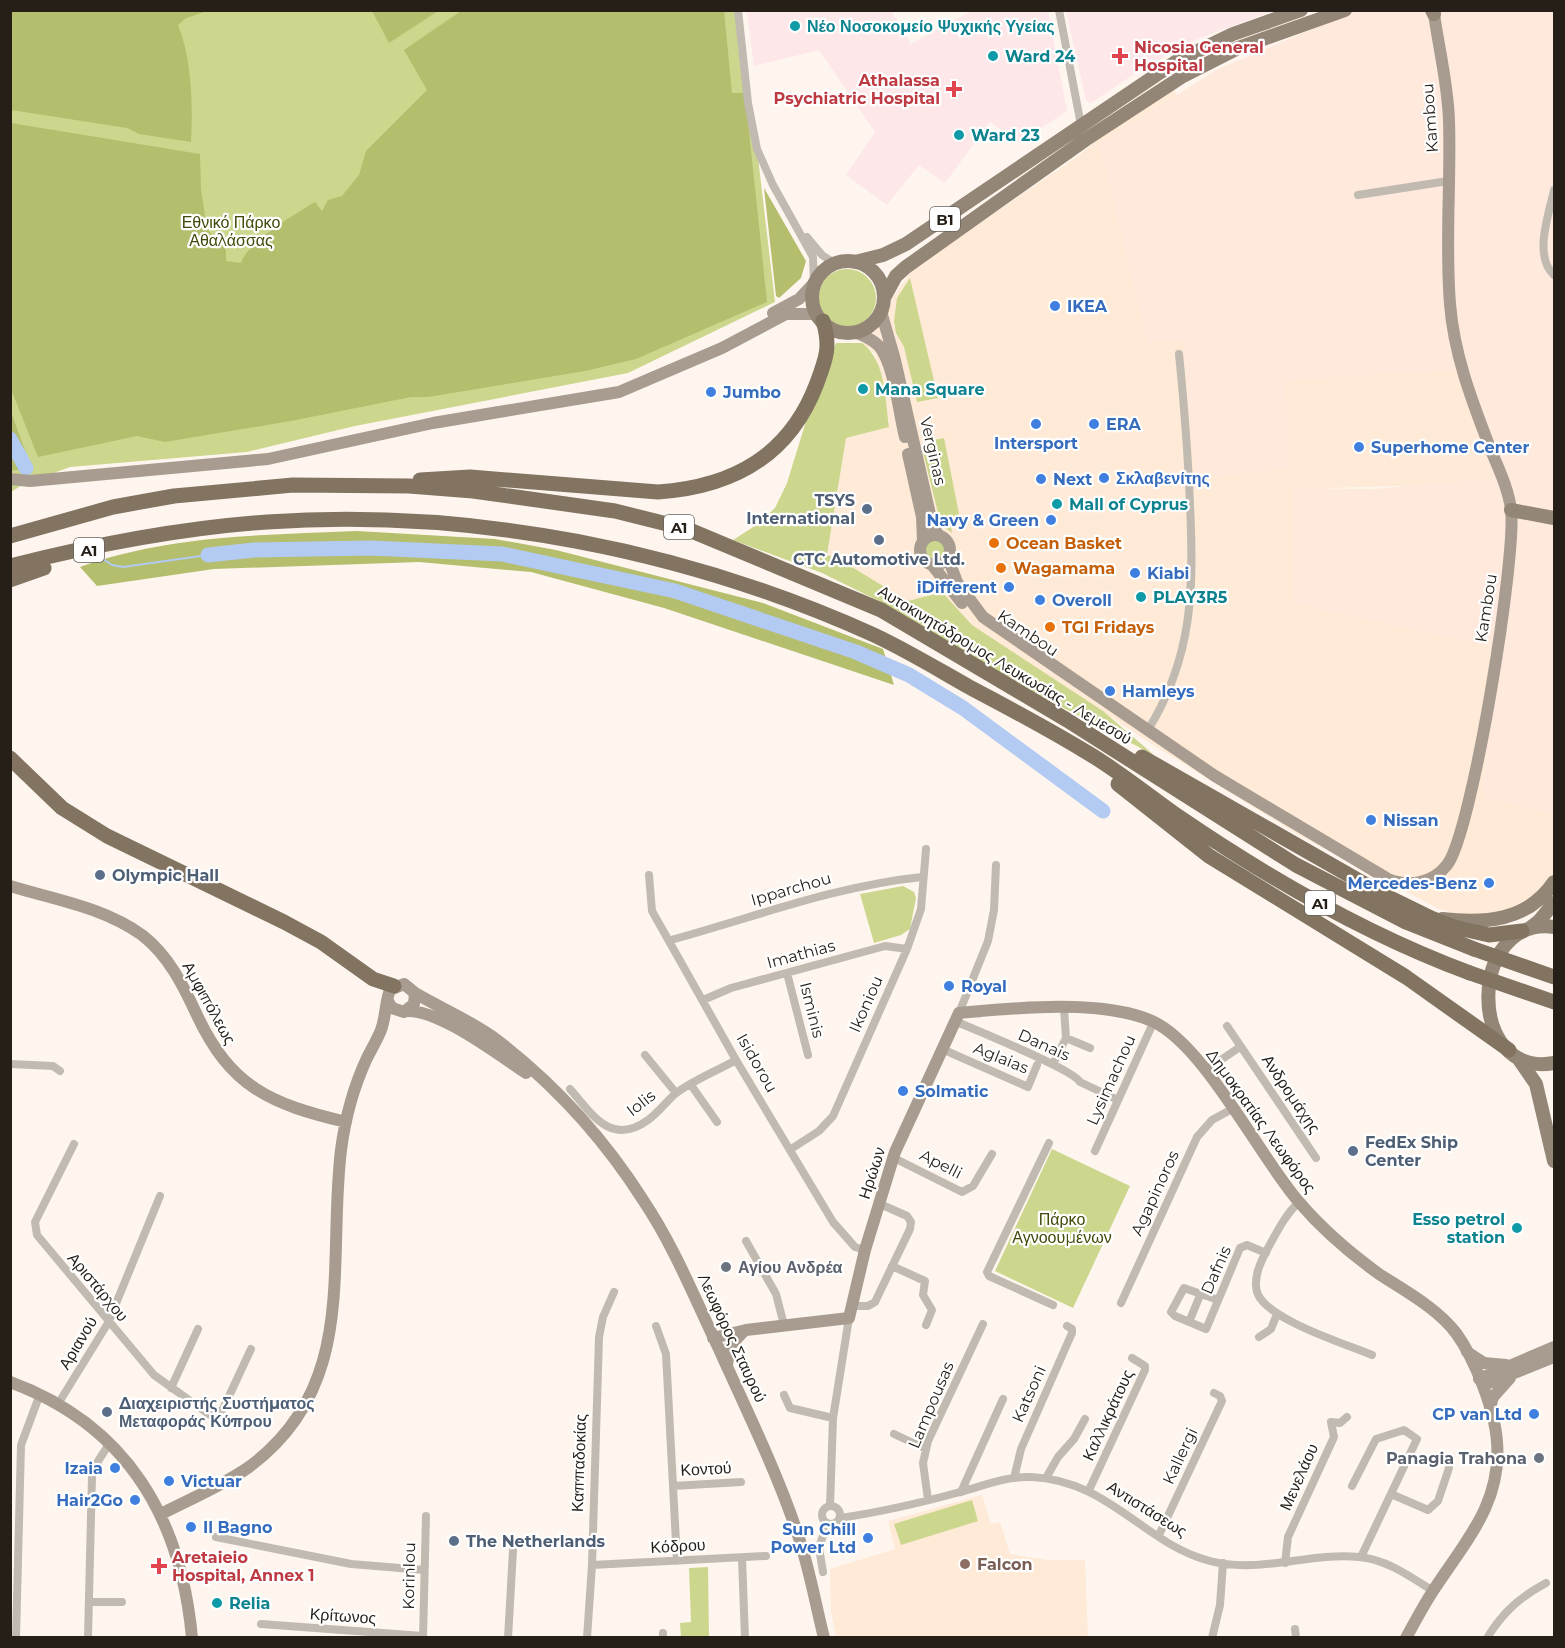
<svg xmlns="http://www.w3.org/2000/svg" width="1565" height="1648" viewBox="0 0 1565 1648" font-family="Montserrat,sans-serif">
<style>
.built{fill:#feead6}
.industrial{fill:#ffe8dc}
.medical{fill:#fde7e9}
.green{fill:#ccd78d}
.forest{fill:#b4be6d}
.lines{fill:none;stroke-linecap:round;stroke-linejoin:round}
.stream{stroke:#b3caf3;stroke-width:2}
.river{stroke:#b3caf3;stroke-width:15}
.street{stroke:#c1bab1;stroke-width:8}
.secondary{stroke:#a79c8f;stroke-width:12}
.primary{stroke:#948677;stroke-width:14}
.highway{stroke:#837462;stroke-width:15}
.highway-bridge{stroke:#837462;stroke-width:15}
.culture-dot{fill:#0f9aa8;stroke:#fff;stroke-width:2}
.health-dot{fill:#e0444e;stroke:#fff;stroke-width:2}
.shop-dot{fill:#3f7fe0;stroke:#fff;stroke-width:2}
.service-dot{fill:#5c6f8a;stroke:#fff;stroke-width:2}
.food-dot{fill:#e8710a;stroke:#fff;stroke-width:2}
.worship-dot{fill:#6b7280;stroke:#fff;stroke-width:2}
.education-dot{fill:#8d6e63;stroke:#fff;stroke-width:2}
.labels{text-anchor:middle;dominant-baseline:central;stroke-width:4.5;stroke-linejoin:round;paint-order:stroke}
.shield{fill:#fff;stroke:#66625d;stroke-width:1.5}
.shield-label{font-size:15px;font-weight:bold;fill:#251f18}
.culture-label{font-size:16px;font-weight:bold;fill:#0d838f;stroke:#fff;text-anchor:start}
.health-label{font-size:16px;font-weight:bold;fill:#be3a42;stroke:#fff;text-anchor:start}
.street-label{font-size:16px;fill:#251f18;stroke:#fff}
.park-label{font-size:16px;fill:#434909;stroke:#fff}
.shop-label{font-size:16px;font-weight:bold;fill:#366cbe;stroke:#fff;text-anchor:start}
.service-label{font-size:16px;font-weight:bold;fill:#4e5e75;stroke:#fff;text-anchor:start}
.food-label{font-size:16px;font-weight:bold;fill:#c56008;stroke:#fff;text-anchor:start}
.worship-label{font-size:16px;font-weight:bold;fill:#5b616d;stroke:#fff;text-anchor:start}
.education-label{font-size:16px;font-weight:bold;fill:#785e54;stroke:#fff;text-anchor:start}
</style>
<rect width="100%" height="100%" fill="#fef6ee"/>
<path class="built" d="M1174,86L1216,281L1458,365L1554,504L1432,485L1294,489V603L1491,646L1484,797L1554,814V872L1534,905L1484,923L1437,908L1297,834L1150,743L972,625L942,592L908,601L837,558L827,555L846,438L889,426L881,374L875,354L862,343L879,327L889,303L912,270L1078,156L1124,118Z
M982,1495L991,1524L1000,1522L1010,1554L1048,1560H1085L1088,1637H836L831,1612L830,1569L895,1549L888,1521Z"/>
<path class="industrial" d="M1355,11H1554V814L1484,797L1491,646L1294,603V488L1374,489L1494,478L1456,370L1286,380L1289,469L1195,478L1183,340L1147,343L1110,185L1097,145L1218,69Z"/>
<path class="medical" d="M747,11H891L911,44L971,11H1048L1067,111L1019,143L990,122L945,183L919,165L887,205L846,175L875,132L819,50L754,66Z
M1066,11V10L1272,11L1190,42L1139,71L1091,103L1086,101Z"/>
<path class="green" d="M10,11H738L751,98L775,302L628,373L355,426L247,452L70,467L24,484L11,492Z
M818 298a29 29 0 1 1 58 0a29 29 0 1 1-58 0Z
M910,278L938,398L917,402L904,347L896,333L894,321L897,298Z
M836,343H862C886,361 885,398 889,427L846,438L827,555L837,558L908,601L942,592L972,625L1103,711L1154,755L1033,692L883,603L822,573L733,540L758,524L775,508L787,483L807,418Z
M944,438L961,524L951,526L952,533L941,525L923,452L929,441Z
M924 550a11 11 0 1 1 22 0a11 11 0 1 1-22 0Z
M903,886L914,892L916,898L910,929L901,935L874,943L860,894Z
M1052,1149L1130,1186L1073,1308L995,1271Z
M972,1500L978,1521L901,1545L894,1524Z
M708,1567L709,1637H681L680,1623L691,1622L689,1568Z"/>
<path class="forest" d="M11,10L207,11L186,18L178,25C192,59 193,106 191,142L139,134L127,128L11,110Z
M372,11H438L389,43Z
M461,11H724L732,93H745L767,302L636,359L585,371L428,397H411L291,421L165,442L137,436L38,457L11,389V123L200,154L201,189L207,229L226,250V261L241,263C248,241 294,215 315,202L322,211L328,200L342,196L359,175L366,151L427,90L404,50Z
M764,188L806,261L801,278L779,298L776,296Z
M11,412L31,467L11,471Z
M357,531L495,539L556,550L763,603L883,649L894,685L664,608L531,572L419,562L214,569L97,586L80,567C168,535 264,535 357,531Z"/>
<g class="lines">
<path class="stream" d="M100,557L112,565L123,567L208,555"/>
<path class="river" d="M10,439L26,468
M208,555L254,550L371,548L502,554L675,591L856,652L909,675L963,708L1103,811"/>
<path class="street" d="M738,10L748,103L757,149L773,185L813,257L814,283
M1059,10L1081,125
M1554,190C1549,214 1533,256 1554,275
M1358,195L1448,181
M807,237L822,255L834,263
M1148,730C1193,657 1194,589 1190,505C1188,454 1184,404 1179,354
M649,875L652,911L736,1060L833,1222L855,1247L865,1250
M671,940C755,917 835,886 922,877
M787,973L808,1055
M703,1000L731,988L885,946L907,949
M959,1013L988,941L994,910L996,865
M955,1021C975,1030 1073,1069 1080,1082L1118,1100
M1227,1026L1316,1158
M1066,1038L1090,1048
M942,1049L1028,1087L1037,1065
M645,1055L676,1093
M10,1064L53,1066L60,1071
M1053,1064L1066,1038L1064,1009
M1206,1070L1240,1047
M691,1085L717,1122
M570,1089C592,1114 611,1147 648,1120C658,1113 666,1102 675,1094C693,1080 717,1071 736,1060
M1049,1143L987,1272L989,1276L1053,1305
M74,1144L35,1222L37,1235L154,1375L210,1415L216,1414L223,1409L251,1349
M791,1149L819,1131L833,1116L907,949L921,909L926,849
M1095,1151L1154,1021
M894,1158L962,1192L973,1186L992,1154
M1299,1202C1285,1215 1277,1232 1268,1248C1261,1261 1253,1277 1257,1292C1265,1319 1346,1344 1372,1355
M746,1241L776,1294L784,1325
M892,1266L925,1281L923,1295L932,1310L926,1325
M1218,1300L1184,1288L1171,1312L1175,1316L1206,1329L1207,1327L1240,1248L1247,1245L1266,1253
M1121,1303L1197,1137L1212,1120L1232,1109
M851,1306H868L875,1302L910,1229L911,1222L907,1216L880,1204
M1189,1322L1201,1293
M656,1326L666,1354L677,1561
M1259,1337L1271,1329L1277,1314
M171,1388L198,1329
M784,1395L790,1408L833,1418
M58,1404L108,1323L160,1196
M894,1434L926,1449
M1014,1478L1021,1449L1072,1333V1329L1067,1326
M1046,1478L1058,1457L1074,1439L1085,1419
M673,1486L741,1482
M1352,1486L1376,1439L1404,1430L1417,1439L1361,1557
M1089,1490L1145,1370V1366L1132,1358
M961,1492L1003,1399
M1391,1494L1428,1510L1438,1501L1449,1468
M928,1500L923,1463L928,1441L983,1324
M822 1515a9 9 0 1 1 18 0a9 9 0 1 1-18 0Z
M830,1506L833,1418L849,1318
M840,1518C881,1512 920,1503 960,1492C983,1486 1006,1476 1031,1477C1109,1480 1144,1544 1210,1561C1260,1574 1309,1552 1359,1557C1386,1559 1411,1577 1433,1591
M1159,1535L1222,1401L1220,1396L1214,1393
M216,1537L351,1564L424,1570
M742,1558L745,1638
M1285,1563L1288,1537L1334,1437L1331,1422L1340,1423L1347,1417
M592,1565L766,1556
M823,1572L819,1548L827,1523
M89,1602H122
M261,1624L423,1636
M1295,1629L1296,1638
M663,1633V1638
M16,1638L21,1445L40,1394
M88,1638L92,1476L95,1466L109,1444
M423,1638L426,1516
M508,1638L513,1550
M587,1638L592,1565L599,1337L603,1317L614,1292
M1212,1638L1220,1605L1223,1563
M1487,1638C1503,1612 1520,1597 1546,1583"/>
<path class="secondary" d="M883,304L882,315L895,360L932,523L938,535
M773,313L799,299L814,283
M855,332C864,336 872,339 879,346C894,363 899,414 905,437
M908,454L922,517L923,541
M10,479L30,481L268,459L433,423L619,392L722,348L786,314H817
M920 550a15 15 0 1 1 30 0a15 15 0 1 1-30 0Z
M948,558L957,582L983,617L1215,776L1388,879C1409,887 1432,884 1447,865C1472,834 1517,555 1511,510C1509,490 1498,467 1490,448C1472,401 1454,355 1450,304C1445,243 1451,182 1449,121C1448,85 1439,49 1434,14
M933,566L962,603
M10,886C56,900 103,907 142,935C168,955 183,985 196,1013C230,1087 270,1104 346,1122
M415,993C442,1009 472,1021 497,1040C554,1084 605,1140 643,1200C674,1246 695,1299 719,1349C746,1409 776,1470 797,1532C809,1566 815,1602 824,1638
M407,1011C440,1010 497,1054 526,1073
M713,1338L746,1330L849,1318L865,1250L895,1152L959,1013C1013,1008 1102,999 1152,1021C1204,1044 1259,1156 1299,1202C1322,1229 1350,1253 1379,1274C1405,1291 1437,1308 1456,1333C1475,1359 1495,1411 1497,1442C1502,1504 1464,1543 1433,1591C1423,1606 1415,1622 1406,1638
M1467,1352L1484,1363L1506,1365
M727,1366L729,1347L743,1332
M1479,1379L1554,1347
M10,1382C127,1425 181,1518 192,1638
M1489,1383L1554,1357
M1490,1408L1493,1397L1510,1378
M161,1514C190,1499 222,1486 249,1467C359,1386 327,1266 341,1150C345,1119 354,1086 367,1058C372,1048 377,1040 381,1030C386,1017 385,1002 390,990L404,984L415,993L414,1004L404,1012L392,1008L388,1001"/>
<path class="primary" d="M1432,10L1434,14
M812 297a36 36 0 1 1 72 0a36 36 0 1 1-72 0Z
M855,262L883,255L906,244L1177,61L1233,34L1301,10
M884,298L896,276L906,267L1085,140L1183,76L1238,48L1345,10
M1511,510L1554,518
M1442,919C1485,924 1528,921 1554,882
M1554,927C1468,915 1465,1079 1554,1063
M1530,928L1539,921L1554,903
M1518,1058L1536,1084L1554,1161"/>
<path class="highway" d="M420,480L470,477L658,492C734,487 790,455 817,383C826,359 831,346 823,321
M10,536L113,507L174,496L293,485L409,486L473,491L615,511L687,529L881,610L1067,720L1296,865L1406,922L1474,949
M10,566C93,545 182,528 267,522C473,508 686,550 874,635C908,651 939,670 971,688C1011,709 1050,730 1088,753C1120,772 1149,796 1179,817C1270,879 1367,935 1470,973
M10,580L44,568
M1142,757L1384,895L1431,918L1454,927L1489,935L1522,931
M10,758L62,808L107,836L284,922L321,942L373,979L394,986
M1118,784L1209,856L1406,977L1509,1050"/>
<path class="highway-bridge" d="M1474,949L1554,977
M1470,973L1554,1002"/>
</g>
<g class="culture-dot">
<circle cx="795" cy="26" r="6"/>
<circle cx="993" cy="56" r="6"/>
<circle cx="959" cy="135" r="6"/>
<circle cx="863" cy="389" r="6"/>
<circle cx="1057" cy="504" r="6"/>
<circle cx="1141" cy="597" r="6"/>
<circle cx="1517" cy="1228" r="6"/>
<circle cx="217" cy="1603" r="6"/>
</g>
<g class="health-dot">
<path d="M1117 47h6v6h6v6h-6v6h-6v-6h-6v-6h6z"/>
<path d="M951 80h6v6h6v6h-6v6h-6v-6h-6v-6h6z"/>
<path d="M156 1557h6v6h6v6h-6v6h-6v-6h-6v-6h6z"/>
</g>
<g class="shop-dot">
<circle cx="1055" cy="306" r="6"/>
<circle cx="711" cy="392" r="6"/>
<circle cx="1036" cy="424" r="6"/>
<circle cx="1094" cy="424" r="6"/>
<circle cx="1359" cy="447" r="6"/>
<circle cx="1104" cy="478" r="6"/>
<circle cx="1041" cy="479" r="6"/>
<circle cx="1051" cy="520" r="6"/>
<circle cx="1135" cy="573" r="6"/>
<circle cx="1009" cy="587" r="6"/>
<circle cx="1040" cy="600" r="6"/>
<circle cx="1110" cy="691" r="6"/>
<circle cx="1371" cy="820" r="6"/>
<circle cx="1489" cy="883" r="6"/>
<circle cx="949" cy="986" r="6"/>
<circle cx="903" cy="1091" r="6"/>
<circle cx="1534" cy="1414" r="6"/>
<circle cx="115" cy="1468" r="6"/>
<circle cx="169" cy="1481" r="6"/>
<circle cx="135" cy="1500" r="6"/>
<circle cx="191" cy="1527" r="6"/>
<circle cx="868" cy="1538" r="6"/>
</g>
<g class="service-dot">
<circle cx="867" cy="509" r="6"/>
<circle cx="879" cy="540" r="6"/>
<circle cx="100" cy="875" r="6"/>
<circle cx="1353" cy="1151" r="6"/>
<circle cx="107" cy="1412" r="6"/>
<circle cx="454" cy="1541" r="6"/>
</g>
<g class="food-dot">
<circle cx="994" cy="543" r="6"/>
<circle cx="1001" cy="568" r="6"/>
<circle cx="1050" cy="627" r="6"/>
</g>
<g class="worship-dot">
<circle cx="726" cy="1267" r="6"/>
<circle cx="1539" cy="1458" r="6"/>
</g>
<circle class="education-dot" cx="965" cy="1564" r="6"/>
<g class="labels">
<g class="shield">
<rect x="930" y="207" width="30" height="24" rx="4.5"/>
<rect x="664" y="515" width="30" height="24" rx="4.5"/>
<rect x="74" y="538" width="30" height="24" rx="4.5"/>
<rect x="1305" y="891" width="30" height="24" rx="4.5"/>
</g>
<g class="shield-label">
<text x="945" y="219">B1</text>
<text x="679" y="527">A1</text>
<text x="89" y="550">A1</text>
<text x="1320" y="903">A1</text>
</g>
<g class="culture-label">
<text x="807" y="26">Νέο Νοσοκομείο Ψυχικής Υγείας</text>
<text x="1005" y="56">Ward 24</text>
<text x="971" y="135">Ward 23</text>
<text x="875" y="389">Mana Square</text>
<text x="1069" y="504">Mall of Cyprus</text>
<text x="1153" y="597">PLAY3R5</text>
<text x="1505" y="1219" text-anchor="end">Esso petrol<tspan x="1505" dy="18">station</tspan></text>
<text x="229" y="1603">Relia</text>
</g>
<g class="health-label">
<text x="1134" y="47">Nicosia General<tspan x="1134" dy="18">Hospital</tspan></text>
<text x="940" y="80" text-anchor="end">Athalassa<tspan x="940" dy="18">Psychiatric Hospital</tspan></text>
<text x="172" y="1557">Aretaieio<tspan x="172" dy="18">Hospital, Annex 1</tspan></text>
</g>
<g class="street-label">
<text transform="translate(1430 118) rotate(-94)">Kambou</text>
<text transform="translate(933 451) rotate(77)">Verginas</text>
<text transform="translate(1486 608) rotate(-81)">Kambou</text>
<text transform="translate(1028 633) rotate(34)">Kambou</text>
<text transform="translate(1005 665) rotate(31)">Αυτοκινητόδρομος Λευκωσίας - Λεμεσού</text>
<text transform="translate(791 889) rotate(-16)">Ipparchou</text>
<text transform="translate(801 954) rotate(-15)">Imathias</text>
<text transform="translate(209 1003) rotate(61)">Αμφιπόλεως</text>
<text transform="translate(866 1004) rotate(-66)">Ikoniou</text>
<text transform="translate(812 1010) rotate(76)">Isminis</text>
<text transform="translate(1044 1045) rotate(24)">Danais</text>
<text transform="translate(1001 1058) rotate(22)">Aglaias</text>
<text transform="translate(757 1063) rotate(60)">Isidorou</text>
<text transform="translate(1111 1080) rotate(-66)">Lysimachou</text>
<text transform="translate(1291 1094) rotate(56)">Ανδρομάχης</text>
<text transform="translate(641 1103) rotate(-38)">Iolis</text>
<text transform="translate(1261 1121) rotate(54)">Δημοκρατίας Λεωφόρος</text>
<text transform="translate(941 1164) rotate(27)">Apelli</text>
<text transform="translate(872 1173) rotate(-72)">Ηρώων</text>
<text transform="translate(1155 1193) rotate(-65)">Agapinoros</text>
<text transform="translate(1216 1270) rotate(-66)">Dafnis</text>
<text transform="translate(98 1287) rotate(50)">Αριστάρχου</text>
<text transform="translate(732 1338) rotate(65)">Λεωφόρος Σταυρού</text>
<text transform="translate(78 1343) rotate(-59)">Αριανού</text>
<text transform="translate(1029 1394) rotate(-66)">Katsoni</text>
<text transform="translate(931 1405) rotate(-67)">Lampousas</text>
<text transform="translate(1108 1415) rotate(-65)">Καλλικράτους</text>
<text transform="translate(1180 1456) rotate(-65)">Kallergi</text>
<text transform="translate(579 1463) rotate(-88)">Καππαδοκίας</text>
<text transform="translate(706 1469) rotate(-3)">Κοντού</text>
<text transform="translate(1299 1477) rotate(-66)">Μενελάου</text>
<text transform="translate(1147 1509) rotate(32)">Αντιστάσεως</text>
<text transform="translate(678 1546) rotate(-3)">Κόδρου</text>
<text transform="translate(409 1576) rotate(-89)">Korinlou</text>
<text transform="translate(343 1616) rotate(4)">Κρίτωνος</text>
</g>
<g class="park-label">
<text x="231" y="222">Εθνικό Πάρκο<tspan x="231" dy="18">Αθαλάσσας</tspan></text>
<text x="1062" y="1219">Πάρκο<tspan x="1062" dy="18">Αγνοουμένων</tspan></text>
</g>
<g class="shop-label">
<text x="1067" y="306">IKEA</text>
<text x="723" y="392">Jumbo</text>
<text x="1106" y="424">ERA</text>
<text x="1036" y="443" text-anchor="middle">Intersport</text>
<text x="1371" y="447">Superhome Center</text>
<text x="1116" y="478">Σκλαβενίτης</text>
<text x="1053" y="479">Next</text>
<text x="1039" y="520" text-anchor="end">Navy &amp; Green</text>
<text x="1147" y="573">Kiabi</text>
<text x="997" y="587" text-anchor="end">iDifferent</text>
<text x="1052" y="600">Overoll</text>
<text x="1122" y="691">Hamleys</text>
<text x="1383" y="820">Nissan</text>
<text x="1477" y="883" text-anchor="end">Mercedes-Benz</text>
<text x="961" y="986">Royal</text>
<text x="915" y="1091">Solmatic</text>
<text x="1522" y="1414" text-anchor="end">CP van Ltd</text>
<text x="103" y="1468" text-anchor="end">Izaia</text>
<text x="181" y="1481">Victuar</text>
<text x="123" y="1500" text-anchor="end">Hair2Go</text>
<text x="203" y="1527">Il Bagno</text>
<text x="856" y="1529" text-anchor="end">Sun Chill<tspan x="856" dy="18">Power Ltd</tspan></text>
</g>
<g class="service-label">
<text x="855" y="500" text-anchor="end">TSYS<tspan x="855" dy="18">International</tspan></text>
<text x="879" y="559" text-anchor="middle">CTC Automotive Ltd.</text>
<text x="112" y="875">Olympic Hall</text>
<text x="1365" y="1142">FedEx Ship<tspan x="1365" dy="18">Center</tspan></text>
<text x="119" y="1403">Διαχειριστής Συστήματος<tspan x="119" dy="18">Μεταφοράς Κύπρου</tspan></text>
<text x="466" y="1541">The Netherlands</text>
</g>
<g class="food-label">
<text x="1006" y="543">Ocean Basket</text>
<text x="1013" y="568">Wagamama</text>
<text x="1062" y="627">TGI Fridays</text>
</g>
<g class="worship-label">
<text x="738" y="1267">Αγίου Ανδρέα</text>
<text x="1527" y="1458" text-anchor="end">Panagia Trahona</text>
</g>
<g class="education-label">
<text x="977" y="1564">Falcon</text>
</g>
</g>
<rect width="1565" height="1648" fill="none" stroke="#251f18" stroke-width="24"/>
</svg>
